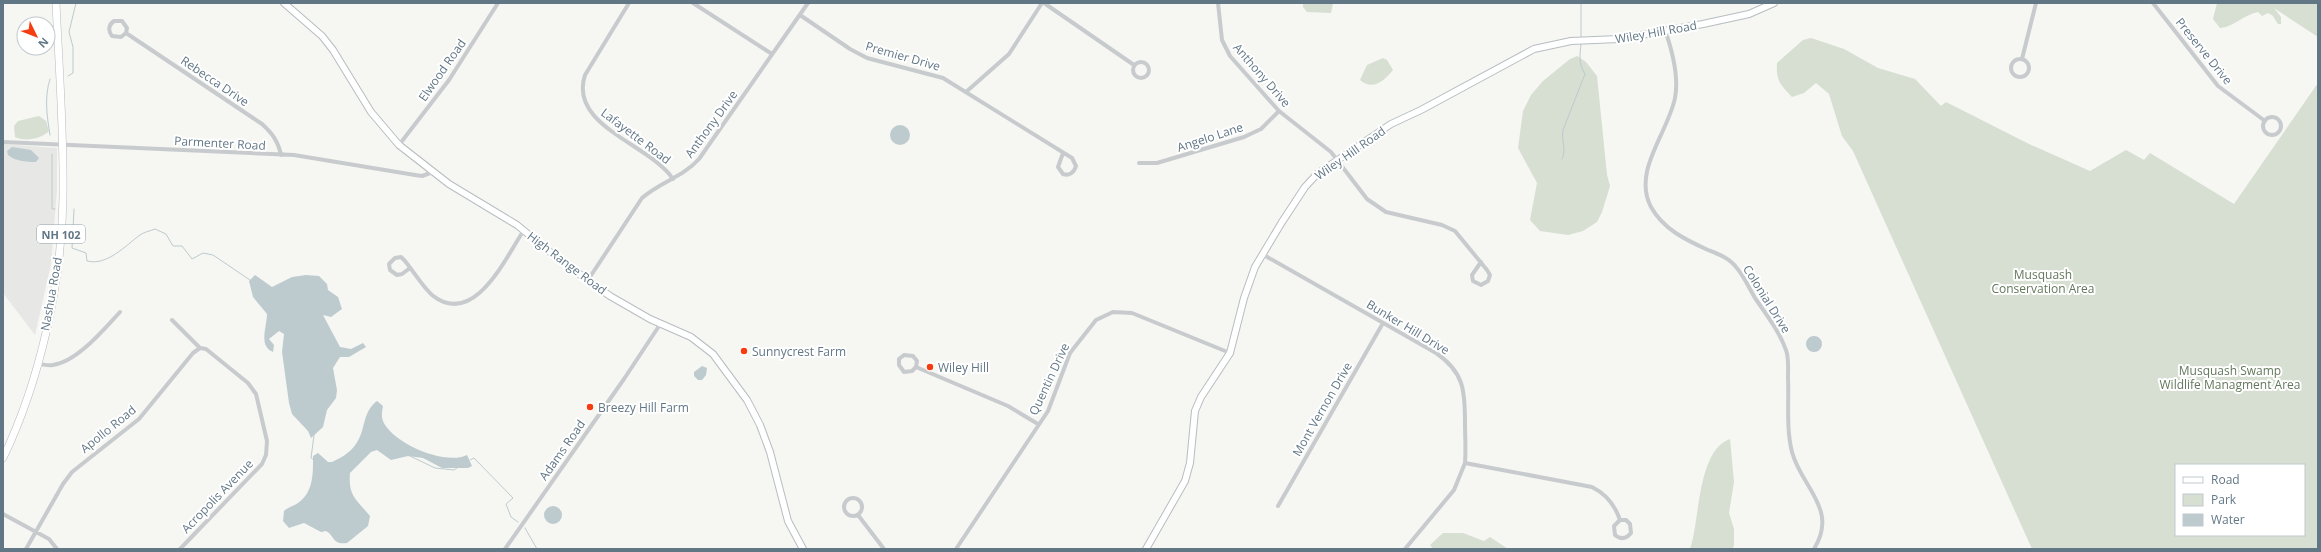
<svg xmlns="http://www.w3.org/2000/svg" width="2321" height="552" viewBox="0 0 2321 552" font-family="'Open Sans',sans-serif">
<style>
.built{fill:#e7e7e5}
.green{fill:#d7ded2;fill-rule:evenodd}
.water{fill:#bdcbcf}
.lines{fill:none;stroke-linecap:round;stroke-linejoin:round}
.stream{stroke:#bdcbcf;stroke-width:1}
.secondary-casing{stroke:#b7bdc1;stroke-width:8}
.primary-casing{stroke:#b8bcc0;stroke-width:8}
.street{stroke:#c8cbce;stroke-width:4}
.secondary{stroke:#fff;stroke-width:6}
.primary{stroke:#fff;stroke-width:7}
.poi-dot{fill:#f63d12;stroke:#fff;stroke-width:1.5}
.labels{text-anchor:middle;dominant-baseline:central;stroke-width:4;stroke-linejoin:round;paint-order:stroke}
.shield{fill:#fff;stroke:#91a0aa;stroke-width:1}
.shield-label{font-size:11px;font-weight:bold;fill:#627786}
.street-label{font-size:12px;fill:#627786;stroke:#fff}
.park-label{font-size:12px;fill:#64785d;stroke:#fff}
.poi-label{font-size:12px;fill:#627786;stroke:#fff;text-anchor:start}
</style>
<rect width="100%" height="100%" fill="#f6f6f2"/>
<path class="built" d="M3,144L57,148V190L51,264L35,335L3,293Z"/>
<path class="green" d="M1303,3H1333L1331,13L1307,12L1303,7Z
M2217,3H2318V37L2274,8L2281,17V24H2278L2273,16L2268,13L2262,16L2258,12C2243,15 2234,27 2220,28L2213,19Z
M1811,38L1844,49L1878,68L1915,79L1941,106L1946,102L2029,144L2090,171L2126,150L2144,160L2150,153L2234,204L2318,83V549H2032L1853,151L1842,136L1829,94L1816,83L1804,93L1792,97C1780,84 1776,81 1777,63L1803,40ZM2176,465H2304V535H2176Z
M1577,56L1586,62L1597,76L1607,175L1610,186L1602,212L1597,222L1583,231L1568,235L1540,231L1530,220L1537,183L1518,148L1523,111L1531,95L1543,81L1570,59Z
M1383,58L1387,60L1393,70C1384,81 1373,91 1360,80L1367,65Z
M39,116L46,121L49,131C41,139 25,142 15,137L14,126L18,121Z
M1730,439L1734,482L1729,513L1734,529V546L1732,549H1690C1700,521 1697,450 1730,439Z
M1443,533H1463L1484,541L1490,537L1508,549H1433L1430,545Z"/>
<path class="water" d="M890 135a10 10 0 1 1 20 0a10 10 0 1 1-20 0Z
M12,147L31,150L39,158L36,162C26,162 15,161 8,155L7,151Z
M255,275L272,287L292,277L306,275L319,276L327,284L328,290L338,297L342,309L331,317L323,315L340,347L351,349L363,343L366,347L349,357H340L333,368L337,390L336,398L327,410L323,427L311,438L308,431L292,414L289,403L282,352L284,334L279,331L269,339L274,345L273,352C258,346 267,327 267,314L253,297L249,281Z
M1806 344a8 8 0 1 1 16 0a8 8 0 1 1-16 0Z
M702,366L707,368L706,375L702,380H698L694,376V372Z
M377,401L383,406C382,411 381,416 383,421C392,443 445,466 467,455L472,466L468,468H442L423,458L408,456L391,460L377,450L371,452L350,473C348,496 356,499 370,516L368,526L347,543C332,545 335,536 326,531L321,532L304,523L289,528L283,521L284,511C288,507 294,506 298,503C314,492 313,472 313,456L318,453L328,462H332C374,444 355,418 377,401Z
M544 515a9 9 0 1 1 18 0a9 9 0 1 1-18 0Z"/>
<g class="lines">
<path class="stream" d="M1581,38V3
M68,76L73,73V47L69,32L76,3
M50,79C44,98 47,116 50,135
M52,154V209H55
M1562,159C1567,149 1561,141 1563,130L1585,74C1578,63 1580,55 1581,44
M74,209L72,248L86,253L87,261C107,266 125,246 140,235C144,232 150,231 155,229L166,234L173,246H182L192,259L203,253L213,255L250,280
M314,435L311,458L314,460
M408,455L435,468L454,470L457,468
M470,460L474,458L513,498L506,504L511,517L518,522
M525,528L537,549"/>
<g class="secondary-casing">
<path id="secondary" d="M284,3L322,36L333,50L371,112L399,145L449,184L517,225L560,260L610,296L650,319L691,337L713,354L747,400L760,425L770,452L788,521L803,549
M1146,549L1185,481L1190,463L1195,411L1201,397L1230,353L1244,298L1255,267L1282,222L1305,187L1317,174L1391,124L1421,110L1534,49L1571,41L1619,39L1703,24L1749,14L1774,3"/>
</g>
<g class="primary-casing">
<path id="primary" d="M3,458C40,381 62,282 63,197C64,132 59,67 56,3"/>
</g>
<path class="street" d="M629,3L585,75C568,126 650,144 673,179
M693,3L772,54
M1044,3L1134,65
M1218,3L1222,40L1230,56L1279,111L1331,152L1367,199L1386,212L1442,225L1455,231L1487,270L1490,275L1488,281L1481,285L1473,281L1472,275L1481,262
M2153,3L2218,86L2265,121
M800,15L850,49L867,58L943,78L1072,158L1076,166C1074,173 1069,176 1063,174L1058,167L1063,153
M1665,30C1672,50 1679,77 1675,98C1668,133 1632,171 1651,207C1663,229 1686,240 1708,250C1718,254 1729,258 1736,267C1744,276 1749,288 1755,298C1766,314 1779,331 1786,350C1789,358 1788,368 1788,377C1789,401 1786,429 1792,452C1801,487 1839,509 1814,549
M126,33L121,37L112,36C108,31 108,25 114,21H122L127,28L126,33L262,124C272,133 278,141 281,155
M2011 68a9 9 0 1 1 18 0a9 9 0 1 1-18 0Z
M2022,59L2036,3
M1133 70a8 8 0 1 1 16 0a8 8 0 1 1-16 0Z
M966,92L1009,54L1042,3
M2263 126a9 9 0 1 1 18 0a9 9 0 1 1-18 0Z
M3,142L294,155L415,175L422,176L433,172
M399,145L449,80L498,3
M1139,163H1157L1244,137L1261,129L1279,111
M1262,254L1436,353C1464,372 1465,391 1465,422C1465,436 1466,449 1465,463L1592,487C1606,494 1615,505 1620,520L1614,526L1615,535C1621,540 1626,539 1631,533L1630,524L1626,520H1620
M410,268L402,274L397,275L390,270L389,264L395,258L401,257L405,261C414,272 422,286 432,295C474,329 506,257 524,230
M588,280L642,198C660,182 683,177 699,159L808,3
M172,320L200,348L206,349L248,383L256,394L267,441L266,455L262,464L180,549
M37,364C42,364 48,366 53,365C77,362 104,329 120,312
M916,367L912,371L904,372L899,365V359L904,355L913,356L917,361L916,367L1008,406L1038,424
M844 507a9 9 0 1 1 18 0a9 9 0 1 1-18 0Z
M1278,506L1383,323
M3,514L49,539L57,549
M858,515L884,549
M26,549L63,484L72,472L139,419L193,353L200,348
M505,549L624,379L661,323
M956,549L1048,411L1070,353L1096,320L1113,312L1132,313L1230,353
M1405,549L1454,490L1465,463"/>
<use href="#secondary" class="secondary"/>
<use href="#primary" class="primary"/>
</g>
<g class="poi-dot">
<circle cx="744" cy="351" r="4"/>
<circle cx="930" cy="367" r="4"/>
<circle cx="590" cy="407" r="4"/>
</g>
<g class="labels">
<rect class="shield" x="37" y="225" width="48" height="18" rx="3"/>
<g class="shield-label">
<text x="61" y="234">NH 102</text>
</g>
<g class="street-label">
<text transform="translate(1656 32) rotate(-10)">Wiley Hill Road</text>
<text transform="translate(2204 51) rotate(51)">Preserve Drive</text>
<text transform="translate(903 56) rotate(16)">Premier Drive</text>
<text transform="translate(442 70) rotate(-55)">Elwood Road</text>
<text transform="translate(1262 75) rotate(49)">Anthony Drive</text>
<text transform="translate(215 81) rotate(34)">Rebecca Drive</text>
<text transform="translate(711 124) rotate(-54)">Anthony Drive</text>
<text transform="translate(636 136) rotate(37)">Lafayette Road</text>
<text transform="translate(1210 137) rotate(-18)">Angelo Lane</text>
<text transform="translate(220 143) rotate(3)">Parmenter Road</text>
<text transform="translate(1350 153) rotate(-35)">Wiley Hill Road</text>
<text transform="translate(567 263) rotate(37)">High Range Road</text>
<text transform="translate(51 294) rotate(-80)">Nashua Road</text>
<text transform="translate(1767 299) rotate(58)">Colonial Drive</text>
<text transform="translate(1408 327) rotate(31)">Bunker Hill Drive</text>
<text transform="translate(1049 379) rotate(-65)">Quentin Drive</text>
<text transform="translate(1322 409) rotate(-60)">Mont Vernon Drive</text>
<text transform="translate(108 429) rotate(-39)">Apollo Road</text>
<text transform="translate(562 450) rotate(-55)">Adams Road</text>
<text transform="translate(217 496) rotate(-46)">Acropolis Avenue</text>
</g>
<g class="park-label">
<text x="2043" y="274">Musquash<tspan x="2043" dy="14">Conservation Area</tspan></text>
<text x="2230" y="370">Musquash Swamp<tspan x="2230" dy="14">Wildlife Managment Area</tspan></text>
</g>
<g class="poi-label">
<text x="752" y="351">Sunnycrest Farm</text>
<text x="938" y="367">Wiley Hill</text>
<text x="598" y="407">Breezy Hill Farm</text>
</g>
</g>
<rect width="2321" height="552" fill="none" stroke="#627786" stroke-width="8"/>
<rect x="2175" y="464" width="130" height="72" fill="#ffffff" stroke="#c0c9cf"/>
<rect x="2183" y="477" width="20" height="6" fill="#ffffff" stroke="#c0c9cf"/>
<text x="2211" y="484" font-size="12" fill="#627786">Road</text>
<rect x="2183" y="494" width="20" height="12" fill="#d7ded2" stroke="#c0c9cf"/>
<text x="2211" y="504" font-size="12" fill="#627786">Park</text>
<rect x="2183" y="514" width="20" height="12" fill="#bdcbcf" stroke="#c0c9cf"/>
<text x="2211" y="524" font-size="12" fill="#627786">Water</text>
<g transform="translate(36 36) rotate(133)"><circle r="19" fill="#ffffff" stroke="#c0c9cf"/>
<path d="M0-3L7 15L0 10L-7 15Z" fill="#f63d12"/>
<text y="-6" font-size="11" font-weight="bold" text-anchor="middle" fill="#627786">N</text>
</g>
</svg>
